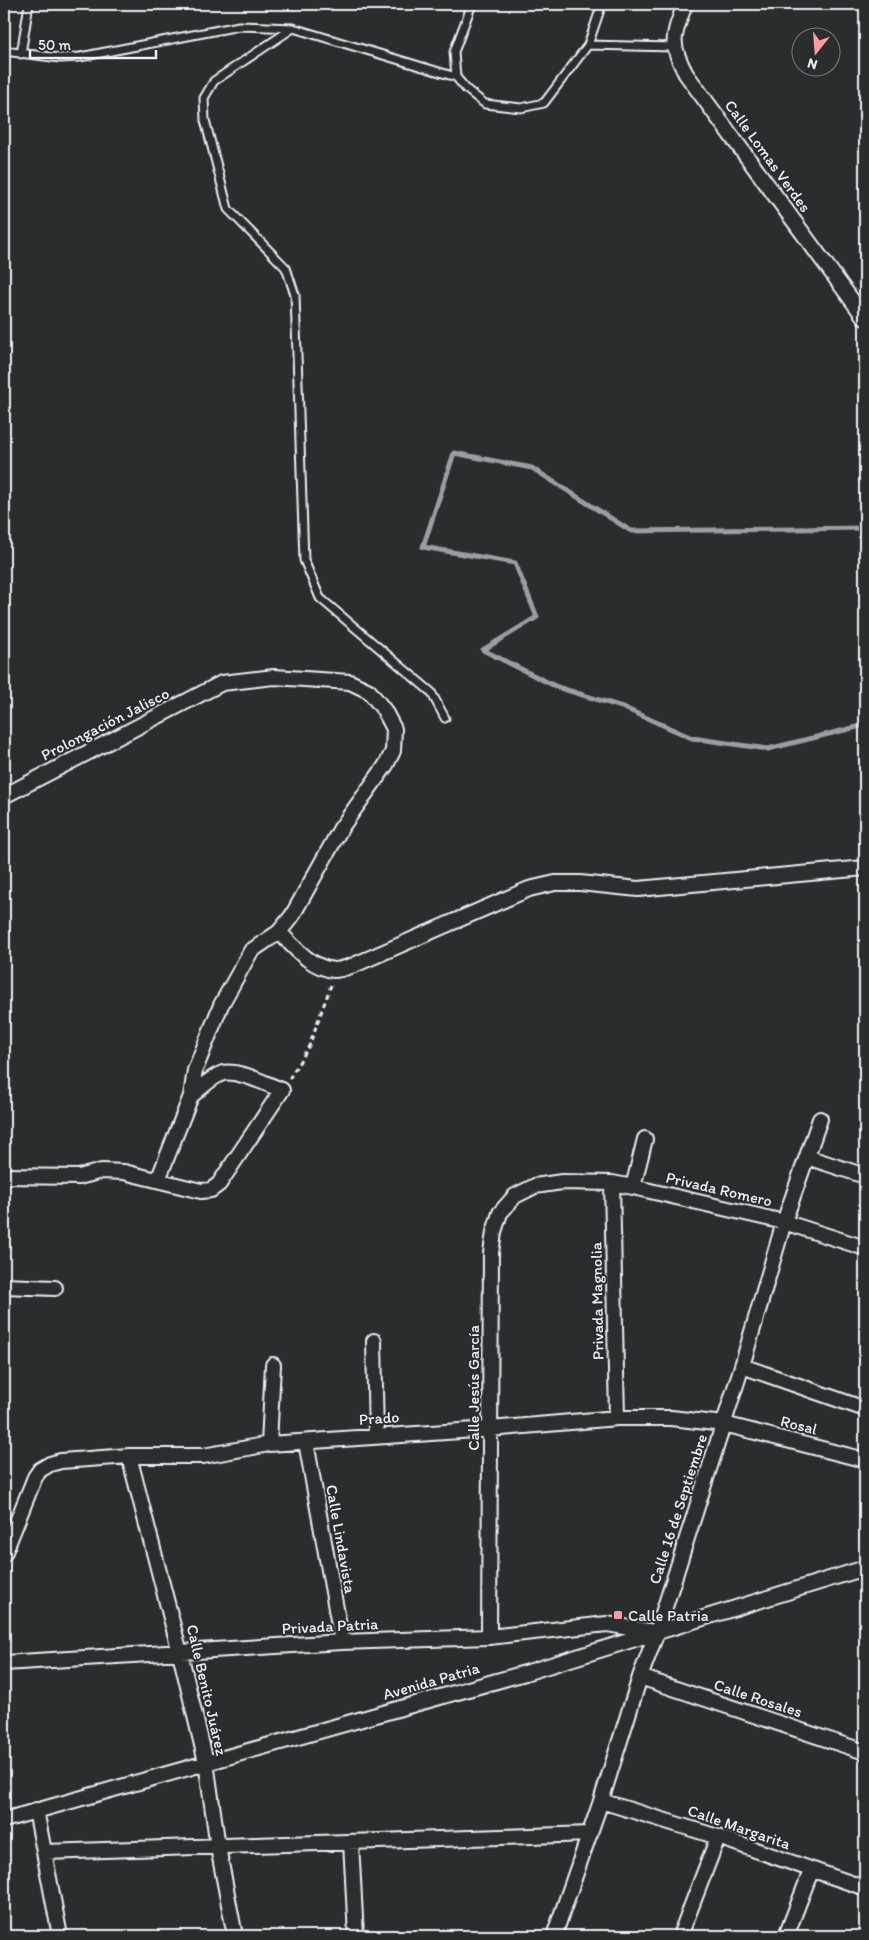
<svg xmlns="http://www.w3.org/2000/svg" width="869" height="1940" viewBox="0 0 869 1940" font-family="Itim,sans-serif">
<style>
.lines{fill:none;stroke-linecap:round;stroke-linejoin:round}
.stream{stroke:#989fa3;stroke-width:5}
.service-casing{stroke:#e8f1f8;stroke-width:11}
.minor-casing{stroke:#e8f1f8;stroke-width:18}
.path{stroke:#e8f1f8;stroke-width:3;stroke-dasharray:5 4;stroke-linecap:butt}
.service{stroke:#2a2d2e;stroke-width:7}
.minor{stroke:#2a2d2e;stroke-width:14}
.poi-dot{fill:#ff9aa2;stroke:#2a2d2e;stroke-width:2}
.labels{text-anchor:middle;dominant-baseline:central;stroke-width:4;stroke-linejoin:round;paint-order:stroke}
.street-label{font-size:16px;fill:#e8f1f8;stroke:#2a2d2e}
.poi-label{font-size:16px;fill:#e8f1f8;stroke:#2a2d2e;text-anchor:start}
</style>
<rect width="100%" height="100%" fill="#2a2d2e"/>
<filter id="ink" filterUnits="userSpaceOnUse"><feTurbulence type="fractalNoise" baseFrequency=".02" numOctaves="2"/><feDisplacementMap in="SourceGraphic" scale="10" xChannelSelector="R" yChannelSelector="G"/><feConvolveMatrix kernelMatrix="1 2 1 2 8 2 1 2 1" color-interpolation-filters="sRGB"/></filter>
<g filter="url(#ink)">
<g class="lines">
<path class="stream" d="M865,528L631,531L532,468L454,453L423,547L515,563L537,617L483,650L557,687L622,707L692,738L768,749L865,725"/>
<g class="service-casing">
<path id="service" d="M472,4L454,52L456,77L466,89L485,104L521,108L544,103L588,45L674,47
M293,28L214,81L204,98L205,120L228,209L286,268L295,295L304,560L320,598L431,692L445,718
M588,45L602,4
M4,51L60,58L80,57L239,26L293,28L456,77
M21,54L29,4"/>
</g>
<g class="minor-casing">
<path id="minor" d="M685,4C673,37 669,42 686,74L865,318
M4,796L222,683L274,677L350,682L369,691L384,710L394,729L393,751L386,765L341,828L292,916L279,932C295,948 311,968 334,970C340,970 348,967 354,965L529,889L555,883H580L638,889L865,868
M807,1157L865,1176
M4,1176L79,1177L102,1171L124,1172L201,1191L211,1190L219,1184L282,1090C268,1085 238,1069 223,1073C211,1077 201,1088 191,1096
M158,1180L191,1096L195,1070L221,1005L251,951L279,932
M612,1183L617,1418
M633,1187L645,1139
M4,1286L55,1288
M374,1341L376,1436
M742,1366L865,1409
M306,1442L342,1642
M269,1444L273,1365
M129,1456L180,1653L206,1762L218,1847L235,1936
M4,1554L35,1477L40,1470L50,1464L61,1461L129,1456H203L269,1444L490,1429L617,1418H671L724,1424L865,1460
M489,1637L491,1253L494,1232L500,1213L515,1196L535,1186L562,1182L612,1183L633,1187L784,1222L865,1248
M4,1663L342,1642L489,1637L607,1624L654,1632
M640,1677L865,1752
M601,1801L718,1837L865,1888
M36,1810L60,1936
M4,1820L525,1673L865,1568
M351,1842L356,1936
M45,1852L590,1834
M554,1936L601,1801L640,1677L657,1632L742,1366L784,1222L820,1119
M680,1936L718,1837
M786,1936L811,1871"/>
</g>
<path class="path" d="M289,1079L309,1046L331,985"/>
<use href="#service" class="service"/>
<use href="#minor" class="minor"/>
</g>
</g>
<rect class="poi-dot" x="613" y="1610" width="10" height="10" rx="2.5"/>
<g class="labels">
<g class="street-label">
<text transform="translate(768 156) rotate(54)">Calle Lomas Verdes</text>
<text transform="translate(105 724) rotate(-27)">Prolongación Jalisco</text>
<text transform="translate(719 1189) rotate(13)">Privada Romero</text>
<text transform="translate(597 1301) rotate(-91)">Privada Magnolia</text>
<text transform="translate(473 1388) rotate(-90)">Calle Jesús García</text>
<text transform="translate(379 1418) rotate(-4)">Prado</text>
<text transform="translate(799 1425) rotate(14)">Rosal</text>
<text transform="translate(678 1509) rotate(-72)">Calle 16 de Septiembre</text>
<text transform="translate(341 1539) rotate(80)">Calle Lindavista</text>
<text transform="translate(330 1626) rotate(-3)">Privada Patria</text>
<text transform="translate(431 1681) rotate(-16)">Avenida Patria</text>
<text transform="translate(207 1690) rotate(77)">Calle Benito Juárez</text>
<text transform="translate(758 1698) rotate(18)">Calle Rosales</text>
<text transform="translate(739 1827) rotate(19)">Calle Margarita</text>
</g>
<g class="poi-label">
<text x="628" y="1615">Calle Patria</text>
</g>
</g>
<rect width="869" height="1940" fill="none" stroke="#2a2d2e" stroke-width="20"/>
<rect x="10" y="10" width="849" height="1920" fill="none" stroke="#e8f1f8" stroke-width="2" filter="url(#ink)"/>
<g transform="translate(816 52) rotate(197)"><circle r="24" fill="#2a2d2e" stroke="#767b7f"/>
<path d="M0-4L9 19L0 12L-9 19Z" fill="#ff9aa2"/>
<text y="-8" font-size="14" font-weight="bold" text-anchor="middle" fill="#e8f1f8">N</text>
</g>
<path d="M30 50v8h126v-8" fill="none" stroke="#e8f1f8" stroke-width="2.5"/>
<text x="38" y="50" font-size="15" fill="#e8f1f8" stroke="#2a2d2e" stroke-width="4" paint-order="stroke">50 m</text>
</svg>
